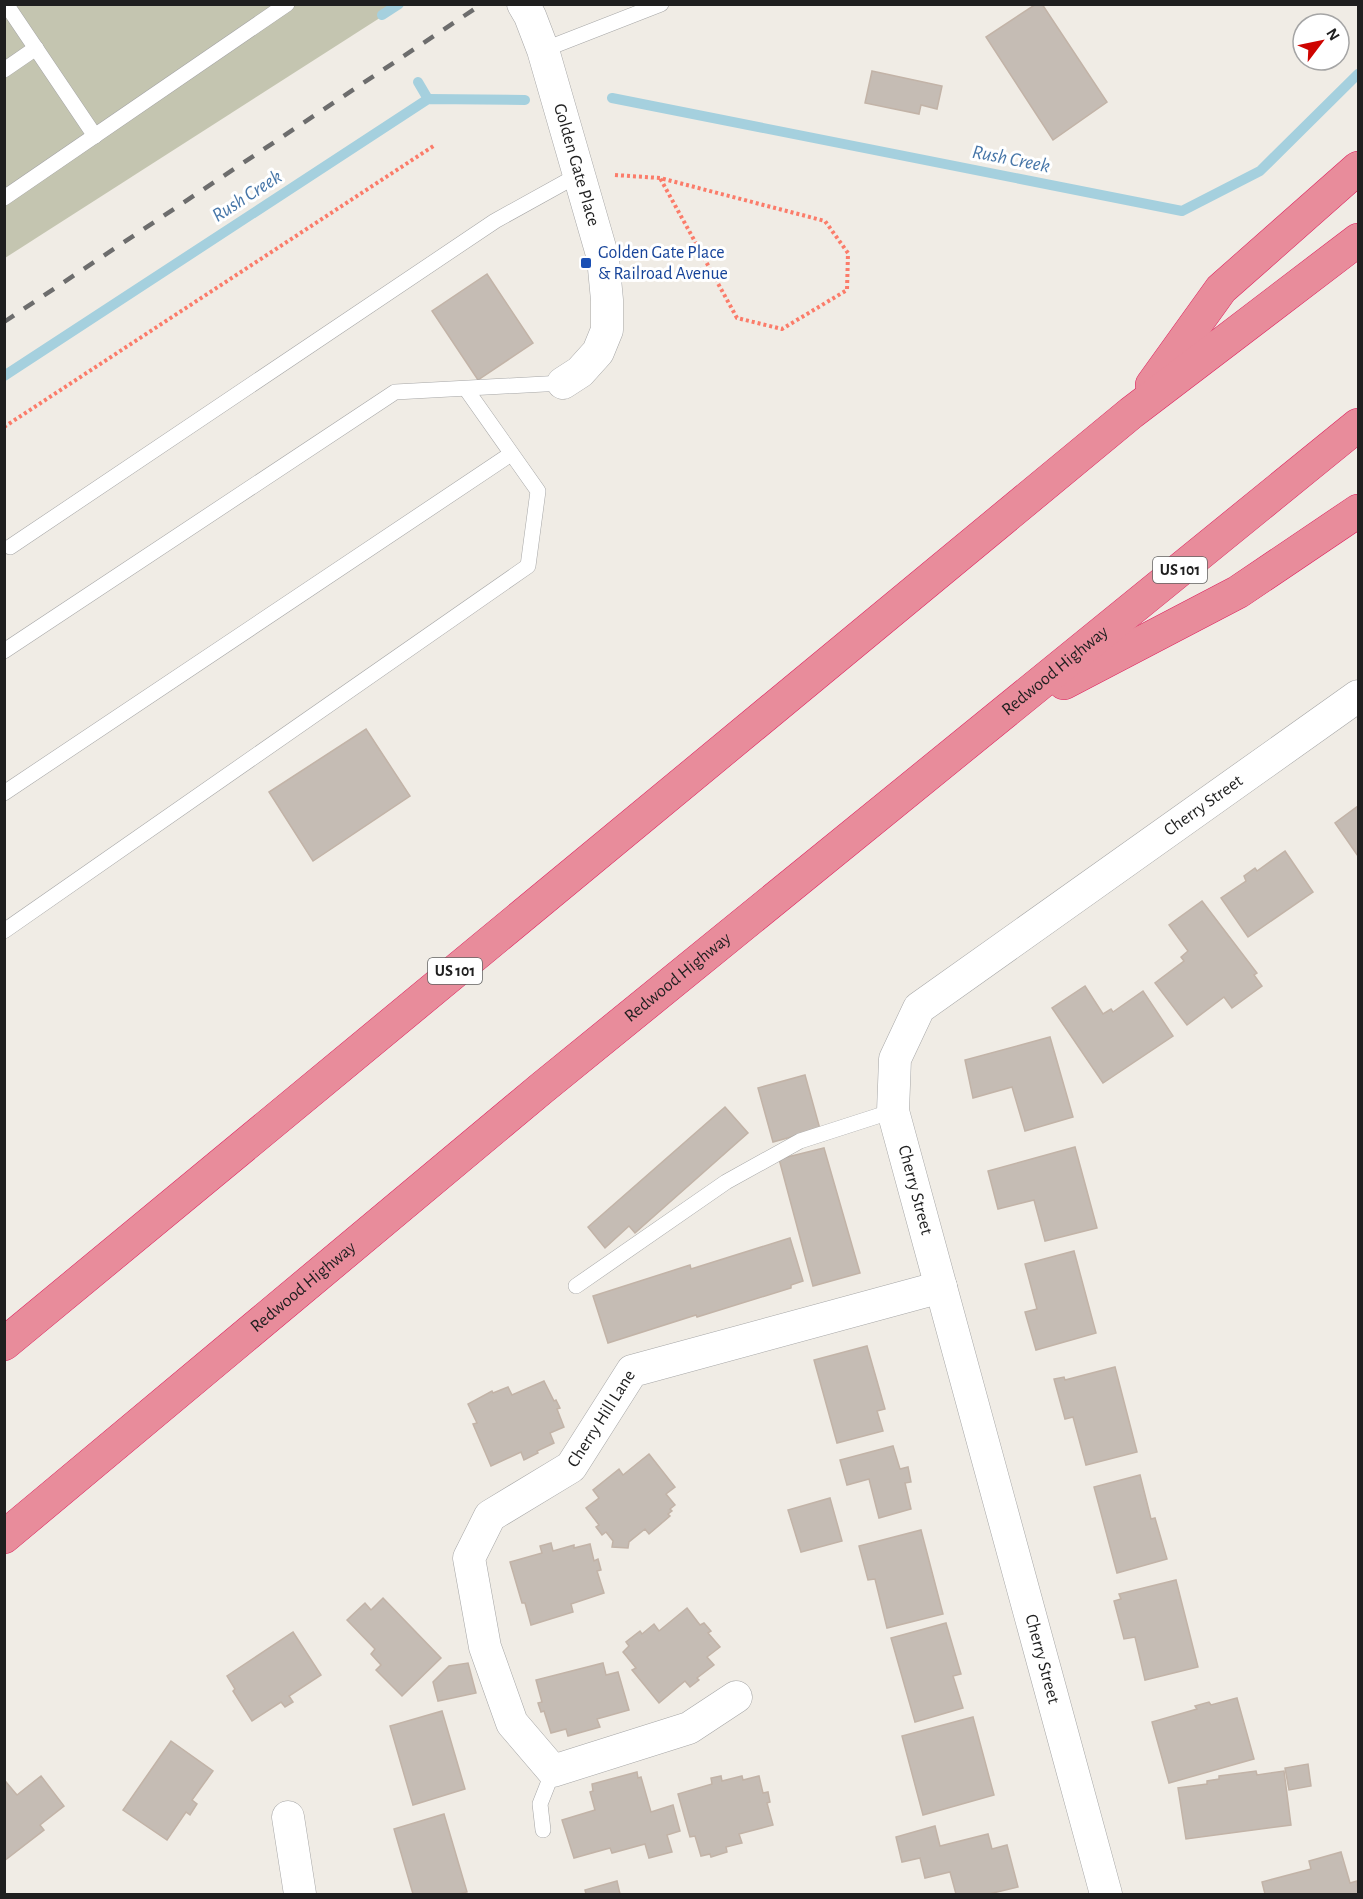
<svg xmlns="http://www.w3.org/2000/svg" width="1363" height="1899" font-family="'Alegreya Sans',sans-serif">
	<rect width="100%" height="100%" fill="#f0ece5"/>
	<polygon fill="#c4c5b0" points="5,5 400,5 5,258"/>
	<g fill="none" stroke-linecap="round" stroke-linejoin="round">
		<g stroke="#a5d0de" stroke-width="10">
			<polyline points="382,15 399,4"/>
			<polyline points="418,82 428,99"/>
			<polyline points="612,98 1182,211 1260,171 1358,74"/>
			<polyline points="4,376 428,99 525,100"/>
		</g>
	</g>
	<g fill="#c5bcb4" stroke="#c2b3a7" stroke-width="1.5">
		<polygon points="1036,4 1042,4 1107,102 1053,140 986,37"/>
		<polygon points="872,71 942,86 937,109 921,105 919,114 865,103"/>
		<polygon points="487,274 533,343 478,380 432,311"/>
		<polygon points="366,729 410,796 313,861 269,792"/>
		<polygon points="1358,806 1358,856 1335,823"/>
		<polygon points="1285,851 1313,892 1248,937 1221,898 1246,881 1244,876 1255,868 1257,871"/>
		<polygon points="1202,901 1257,973 1254,975 1262,986 1232,1008 1224,997 1187,1025 1155,983 1184,961 1181,957 1188,951 1169,925"/>
		<polygon points="1085,986 1103,1014 1111,1009 1113,1012 1143,991 1173,1036 1103,1083 1052,1008"/>
		<polygon points="1050,1037 1073,1117 1025,1131 1012,1087 973,1098 965,1060"/>
		<polygon points="805,1075 820,1129 773,1142 758,1088"/>
		<polygon points="725,1107 748,1133 635,1233 629,1226 605,1248 588,1227"/>
		<polygon points="1075,1147 1097,1228 1045,1241 1034,1200 998,1209 988,1171"/>
		<polygon points="824,1148 860,1273 813,1286 779,1159"/>
		<polygon points="790,1238 803,1281 791,1285 791,1288 697,1317 696,1315 608,1343 593,1296 690,1265 691,1269"/>
		<polygon points="1074,1251 1096,1333 1036,1350 1025,1312 1037,1309 1025,1264"/>
		<polygon points="867,1346 885,1409 877,1411 883,1431 837,1443 814,1360"/>
		<polygon points="1115,1367 1137,1452 1086,1465 1073,1417 1065,1419 1054,1379 1064,1377 1065,1380"/>
		<polygon points="544,1381 554,1401 556,1400 560,1408 557,1409 564,1427 550,1433 554,1443 537,1451 538,1453 524,1460 521,1452 491,1466 473,1424 477,1423 468,1404 492,1391 493,1393 508,1387 512,1395"/>
		<polygon points="893,1446 900,1469 908,1467 911,1482 905,1483 911,1509 879,1518 869,1479 847,1485 840,1460"/>
		<polygon points="649,1454 675,1487 666,1494 675,1505 670,1509 672,1511 668,1514 670,1516 649,1534 645,1529 629,1542 628,1548 612,1547 613,1541 606,1532 602,1535 596,1527 599,1525 586,1508 599,1498 593,1490 619,1469 623,1475"/>
		<polygon points="1140,1475 1151,1519 1155,1518 1167,1559 1117,1573 1094,1487"/>
		<polygon points="830,1498 842,1541 801,1552 788,1510"/>
		<polygon points="921,1530 943,1614 887,1628 875,1579 868,1580 859,1546"/>
		<polygon points="551,1543 553,1551 574,1545 574,1548 590,1544 594,1561 598,1559 601,1570 597,1571 604,1593 571,1604 573,1612 531,1625 525,1603 522,1603 510,1562 542,1553 540,1546"/>
		<polygon points="1176,1580 1198,1667 1145,1680 1135,1637 1124,1639 1114,1601 1121,1599 1119,1594"/>
		<polygon points="383,1598 441,1658 402,1696 376,1670 381,1665 371,1654 375,1649 347,1620 365,1603 371,1610"/>
		<polygon points="687,1608 700,1625 704,1623 711,1631 708,1633 720,1647 707,1657 714,1665 697,1678 699,1680 690,1687 685,1681 659,1703 632,1670 636,1668 623,1652 629,1646 626,1642 640,1631 642,1634 654,1624 659,1631"/>
		<polygon points="946,1623 961,1674 953,1676 963,1708 915,1722 891,1638"/>
		<polygon points="293,1632 321,1675 289,1696 293,1702 285,1707 281,1702 252,1721 233,1691 235,1689 227,1676"/>
		<polygon points="468,1663 476,1693 438,1701 433,1682 449,1666"/>
		<polygon points="603,1663 606,1675 618,1672 629,1710 597,1719 600,1727 568,1736 566,1729 551,1733 544,1711 541,1712 538,1703 542,1702 536,1680"/>
		<polygon points="1237,1698 1254,1759 1169,1783 1152,1722 1197,1709 1195,1706 1209,1702 1211,1705"/>
		<polygon points="442,1711 465,1789 413,1805 390,1726"/>
		<polygon points="973,1717 994,1795 923,1815 902,1736"/>
		<polygon points="171,1741 213,1771 192,1800 197,1804 190,1815 186,1812 167,1840 123,1810"/>
		<polygon points="1308,1764 1311,1786 1289,1790 1285,1768"/>
		<polygon points="1256,1771 1257,1775 1284,1771 1291,1825 1186,1839 1178,1788 1207,1784 1207,1781 1219,1779 1219,1776"/>
		<polygon points="637,1772 638,1778 641,1777 651,1812 673,1805 680,1831 667,1835 672,1852 649,1858 645,1844 612,1853 610,1848 574,1858 562,1820 595,1810 590,1792 593,1791 592,1784"/>
		<polygon points="41,1776 64,1806 40,1825 44,1830 4,1861 4,1783 6,1782 17,1795"/>
		<polygon points="721,1776 722,1781 742,1776 743,1780 759,1776 763,1793 768,1792 770,1802 767,1803 773,1825 739,1834 742,1843 726,1847 727,1852 711,1857 710,1854 701,1856 695,1836 690,1837 678,1794 712,1784 711,1778"/>
		<polygon points="444,1814 467,1892 458,1894 413,1894 394,1829"/>
		<polygon points="935,1826 940,1846 988,1834 992,1849 1007,1845 1018,1887 989,1894 956,1894 950,1872 925,1878 920,1858 902,1862 896,1837"/>
		<polygon points="1341,1852 1350,1883 1357,1881 1358,1894 1265,1894 1262,1882 1311,1869 1309,1861"/>
		<polygon points="617,1881 620,1894 586,1894 585,1890"/>
	</g>
	<g fill="none" stroke-linecap="round" stroke-linejoin="round">
		<g stroke="#a6a6a6" stroke-width="16">
			<g id="lane">
				<polyline points="6,4 95,136"/>
				<polyline points="543,50 661,4"/>
				<polyline points="4,70 36,48"/>
				<polyline points="4,198 287,4"/>
				<polyline points="10,547 495,221 578,175"/>
				<polyline points="4,651 395,392 563,383"/>
				<polyline points="4,793 511,454"/>
				<polyline points="4,931 528,566 538,491 466,389"/>
				<polyline points="576,1286 726,1182 800,1141 893,1111"/>
				<polyline points="543,1830 540,1804 553,1771"/>
			</g>
		</g>
		<g stroke="#a6a6a6" stroke-width="33">
			<g id="street">
				<path id="s1" d="M523,4l7,12 13,34 60,208 4,42v30l-9,22 -18,20 -17,11"/>
				<path id="s2" d="M736,1697l-47,31 -136,43 -41,-48 -27,-76 -16,-89 21,-42 81,-49 61,-96 309,-84"/>
				<polyline points="288,1817 300,1894"/>
				<path id="s3" d="M1106,1894l-213,-783 2,-52 24,-51 439,-312"/>
			</g>
		</g>
		<g stroke="#dd235f" stroke-width="34">
			<g id="highway">
				<polyline points="1152,385 1221,289 1358,168"/>
				<polyline points="1064,683 1238,592 1358,511"/>
				<polyline points="4,1344 1131,413 1358,240"/>
				<path id="s4" d="M4,1537l538,-449 816,-663"/>
			</g>
		</g>
		<g stroke="#fb7c6a" stroke-width="4" stroke-dasharray="3 3" stroke-linecap="butt">
			<polyline points="615,175 660,178 825,221 848,253 847,290 782,329 737,318 660,178"/>
			<polyline points="4,427 435,145"/>
		</g>
		<use href="#lane" stroke="#fff" stroke-width="15"/>
		<use href="#street" stroke="#fff" stroke-width="32"/>
		<use href="#highway" stroke="#e88c9b" stroke-width="33"/>
		<polyline stroke="#6d6d6d" stroke-width="4.5" stroke-dasharray="12 12" stroke-linecap="butt" points="4,322 482,4"/>
	</g>
	<rect fill="#1a4fb4" stroke="#fff" stroke-width="2" x="580" y="257" width="12" height="12" rx="3"/>
	<g text-anchor="middle" dominant-baseline="central" stroke-width="6" stroke-linejoin="round" paint-order="stroke">
		<g fill="#fff" stroke="#626262" stroke-width="1.5">
			<rect x="1153" y="557" width="54" height="26" rx="4.5"/>
			<rect x="428" y="958" width="54" height="26" rx="4.5"/>
		</g>
		<g font-size="16" font-weight="bold" fill="#1f1f1f">
			<text x="1180" y="570">US 101</text>
			<text x="455" y="971">US 101</text>
		</g>
		<g font-size="18" fill="#1f1f1f" stroke="#fff">
			<text stroke="none"><textPath href="#s1" startOffset="170">Golden Gate Place</textPath></text>
			<text stroke="none"><textPath href="#s4" startOffset="1362">Redwood Highway</textPath></text>
			<text stroke="none"><textPath href="#s3" startOffset="1269">Cherry Street</textPath></text>
			<text stroke="none"><textPath href="#s4" startOffset="876">Redwood Highway</textPath></text>
			<text transform="translate(915 1190) rotate(75)">Cherry Street</text>
			<text stroke="none"><textPath href="#s4" startOffset="390">Redwood Highway</textPath></text>
			<text stroke="none"><textPath href="#s2" startOffset="632">Cherry Hill Lane</textPath></text>
			<text transform="translate(1042 1659) rotate(75)">Cherry Street</text>
		</g>
		<g font-size="18" fill="#164399" stroke="#fff" text-anchor="start">
			<text x="598" y="253">Golden Gate Place<tspan x="598" dy="21">&amp; Railroad Avenue</tspan></text>
		</g>
		<g font-size="20" font-style="italic" fill="#4776a8" stroke="#fff">
			<text transform="translate(1011 159) rotate(11)">Rush Creek</text>
			<text transform="translate(247 196) rotate(-33)">Rush Creek</text>
		</g>
	</g>
	<rect width="1363" height="1899" fill="none" stroke="#1f1f1f" stroke-width="12"/>
	<g transform="translate(1321 42) rotate(58)"><circle r="28" fill="#ffffff" stroke="#a5a5a5" stroke-width="1.5"/>
	<path d="M0-4.5L10 22L0 15L-10 22Z" fill="#ce0400"/>
	<text y="-9" font-size="16" font-weight="bold" text-anchor="middle" fill="#1f1f1f">N</text>
	</g>
</svg>
